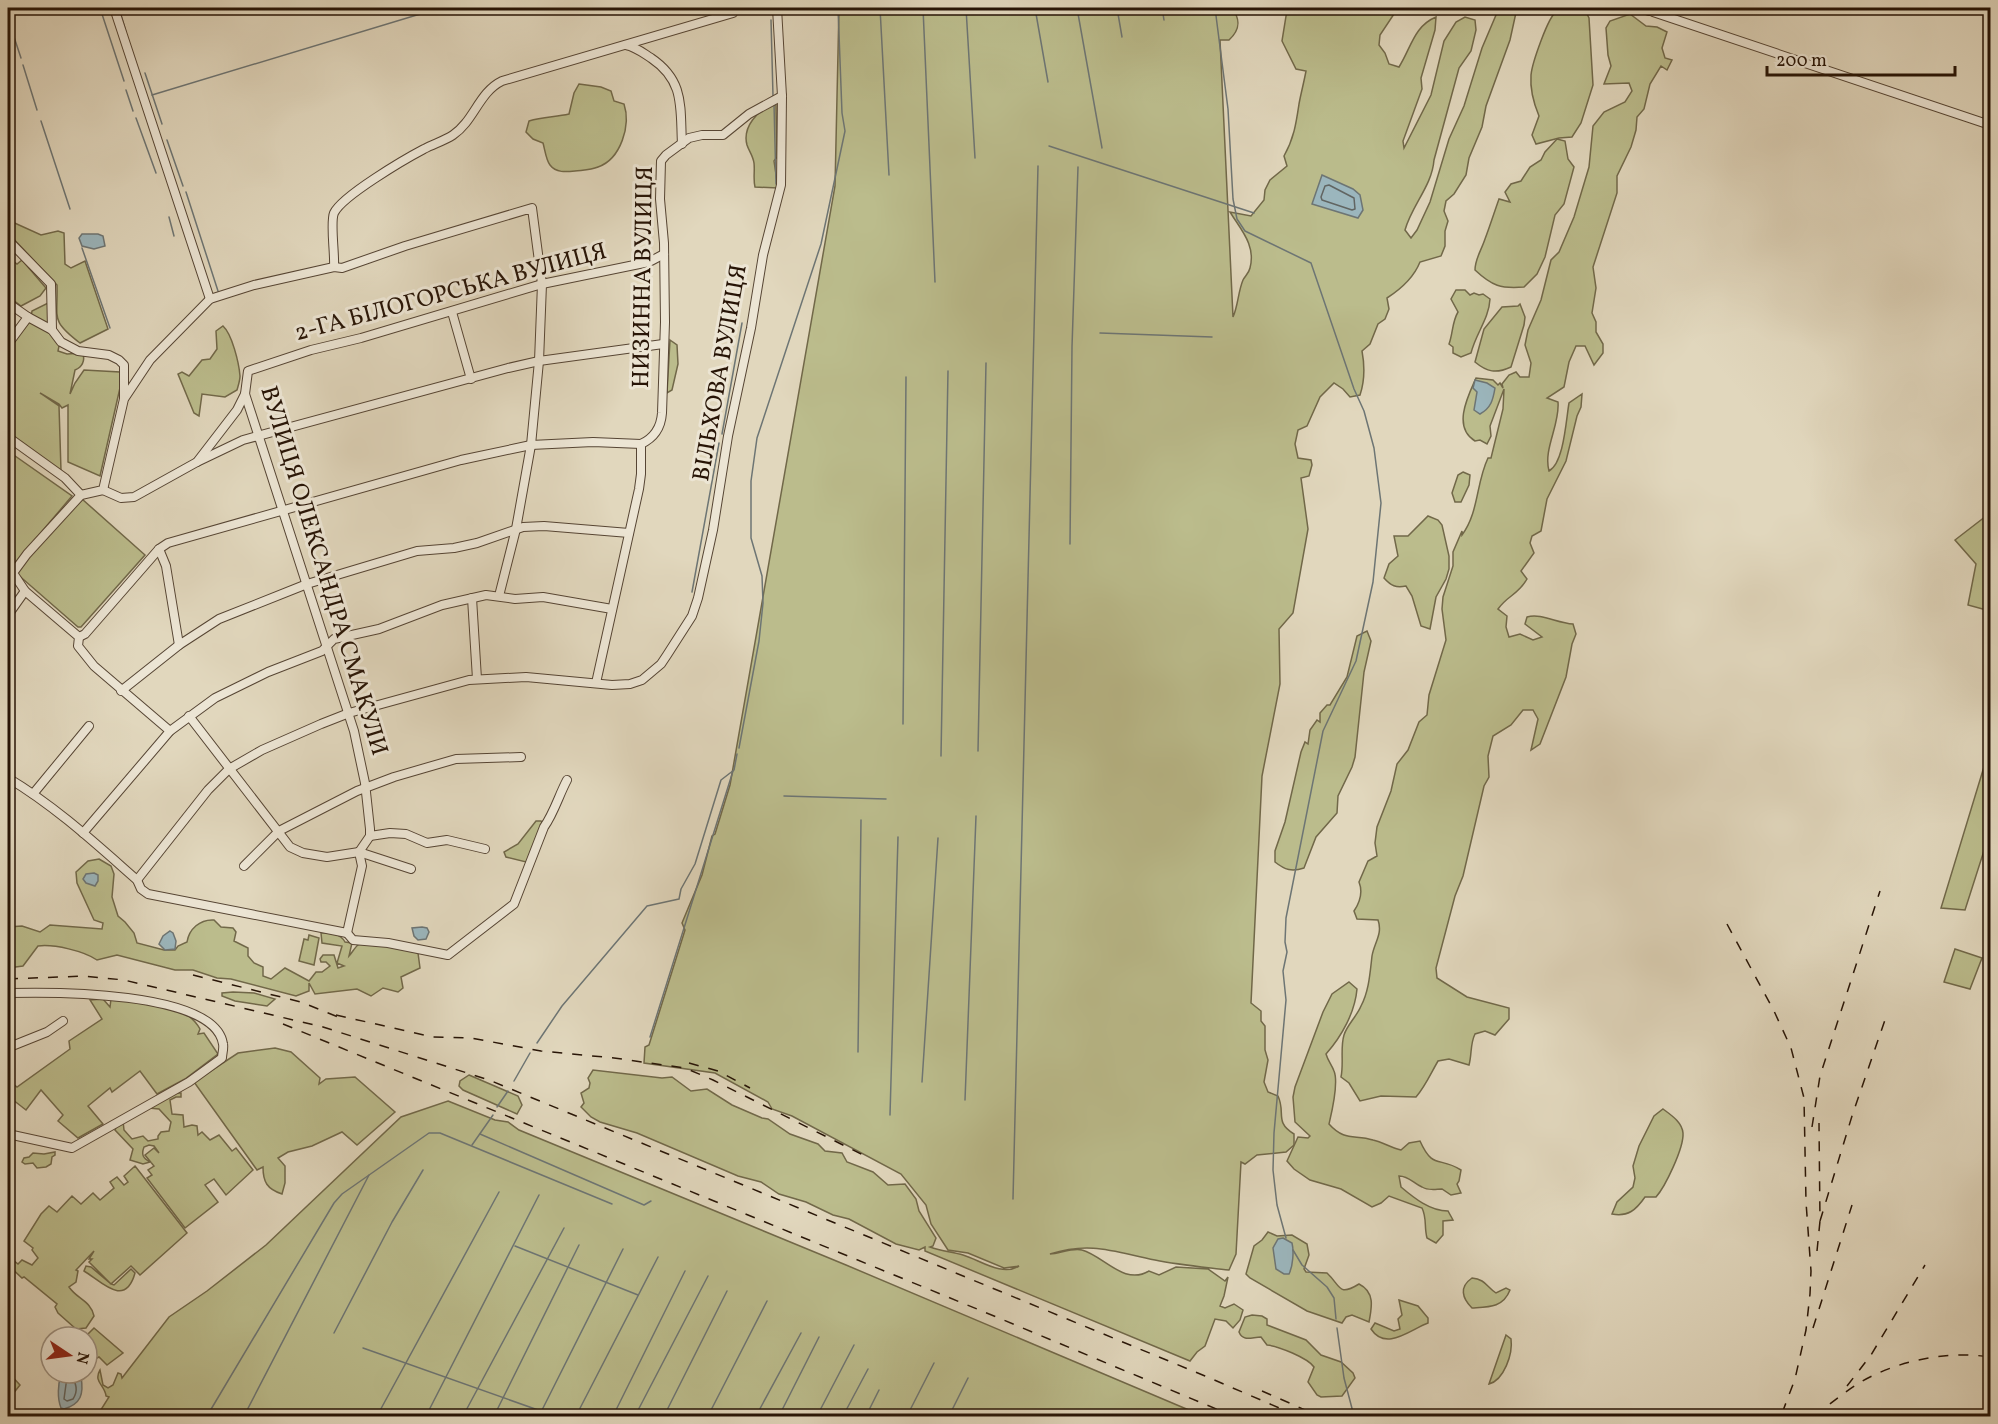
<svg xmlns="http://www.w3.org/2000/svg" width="1998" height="1424" font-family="Vollkorn,serif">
	<rect width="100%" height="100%" fill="#e1d7bd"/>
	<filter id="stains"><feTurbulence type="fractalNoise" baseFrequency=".00333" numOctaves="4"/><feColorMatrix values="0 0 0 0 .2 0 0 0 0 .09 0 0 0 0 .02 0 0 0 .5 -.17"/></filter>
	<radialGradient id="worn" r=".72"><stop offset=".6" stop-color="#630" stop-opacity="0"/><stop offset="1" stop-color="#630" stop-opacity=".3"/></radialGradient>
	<g fill="#bbbc8c" stroke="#716849" stroke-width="1.5">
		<path d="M839,8h393c9,12 8,22 -3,32h-9l13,277c5,-11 5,-25 10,-37 2,-4 6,-7 7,-12 6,-23 -9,-38 -20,-56l21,4 13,-16 1,-10 5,-10 17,-14 -3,-10c10,-18 12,-32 15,-52 2,-11 5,-22 7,-33l-10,-2 -14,-28 5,-31 -2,-2h113l-18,27 -1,10 6,8 4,11 10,3c12,-19 15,-41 37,-50l-1,13 -14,48 1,11 -19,52 1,7 27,-53 13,-54 12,-19 9,-5 10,3 1,10 -5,21 -12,17 -25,92c-2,26 -22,45 -29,70l6,8 6,-8 13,-28 19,-63 15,-33 18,-58 17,-40h18l-7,32 -24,66 -4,21 -13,31 -3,17 -12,19 -8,7 -2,10 4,10 -3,10v15l-4,10 -21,6c-6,15 -19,27 -33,36l2,11 -4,10 -7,5 -8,20 -8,7c3,16 3,29 -2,44l-10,2 -7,-8 -9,-6 -14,14 -13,29 -9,4 -3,14 3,14 13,2 1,5 -3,11 -8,2 7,51 -15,84 -14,16 1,55 -18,92 -11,227 10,8v10l4,5v24l3,10 -4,22 4,10 10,4c8,17 -4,26 16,38v11l-8,7 -29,3 -12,9 -4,-2 -5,92 -7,16c-25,-3 -50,-5 -74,-10 -40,-8 -64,-19 -105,-6 9,0 23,-7 32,-4 22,6 42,36 67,21l10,4 17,-8 32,2 17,12 3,-4 -4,19 -4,10 5,2 9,-4 9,6 -3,10 -7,8 -7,-7 -11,-2 -10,27 -8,6 -7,9 -265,-110v-4l-6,3 -23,-6 -47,-25 -16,-4 -27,-13 -27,-8 -18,-12 -23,-6 -101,-43 -37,-11 -9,-5 -10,-10 3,-4 -3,-10 8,-5 1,-5 -2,-5 5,-8 69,8 10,-1 19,14 16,-2 25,16 30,13 6,1 22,15 28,10 7,7 17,2 5,9 26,10 15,13 17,-1 11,15 3,12 17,27 -3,8 -3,1c11,4 22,5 33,8 17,5 39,22 56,11l-15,2 -36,-15 -20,-3 -17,-26 -5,-19 -25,-31 -109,-58 -20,-7 -4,-7 -53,-29 -71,-10 1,-16 4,-2 36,-115 -3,-7 20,-48 10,-39 3,-2 15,-49 105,-599z"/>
		<path d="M1570,8h14l5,10 4,67 -12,38 -9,14 -13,1 -23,6 -4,-9 7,-19c-5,-12 -9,-28 -8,-41 1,-11 17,-59 26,-64 3,-2 9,-3 13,-3z"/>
		<path d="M1630,14l16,12 11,1 10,5 -5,16 3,10 7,2 -5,10 -6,-4 -11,18 -6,25 -7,8 -1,13 -5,17 -14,29v17l-24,74 3,21 -4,25 4,9v10l7,12v9l-9,12 -9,-19h-9l-7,16 -5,25 -17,11 11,4c2,23 -15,47 -9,69 15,-8 17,-51 20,-68l13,-9 -1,13 -4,9 -11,45 -19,38 -6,32 -9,5 -2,7 4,10 -13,18 6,8c-9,16 -19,16 -29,30l9,7 -1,11 3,10 11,-3 13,6 9,-3 -17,-13 2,-7c14,-4 30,6 46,7l3,10 -4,10 -6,33 -26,67 -9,6 7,-31 -5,-9h-10l-12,15 -18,11 -5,20 1,21 -5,9 -21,90 -8,20 -19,72 1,10 30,19 42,11v11l-14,16 -10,-4 -10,3c-5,10 -3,20 -6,31l-20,-6 -11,2c-7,12 -13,26 -22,36l-35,-1 -21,5 -11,-18 -8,-6c3,-14 -1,-29 3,-42 3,-10 13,-19 17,-29 8,-15 9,-33 11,-50 2,-13 11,-22 6,-36l-21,-1 -3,-8c6,-9 9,-19 5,-29l9,-21 9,-5 -2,-13 2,-16 14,-36 6,-27 11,-14 11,-28 8,-7 2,-20 17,-55 -4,-31 1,-12 10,-31v-14l9,-21v4c17,-23 14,-52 26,-77h3l12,-49 1,-20 -14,37 1,10 -4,8 -7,-4 -5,1c-23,-14 -7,-45 1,-63l17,2 5,5 2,-2 3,5 -1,-4 7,-9 7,-3 4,5h9l2,-14 -6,-18 3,-15 13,-30 10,-40 8,-8 15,-35 15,-50 4,-41 11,-14 21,-10 7,-11 -3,-8 -25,1 7,-18 -3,-11 -2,-27 4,-7z"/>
		<path d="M579,84l22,3 10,4 3,10 10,3c7,21 -3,55 -26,63 -7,3 -15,3 -23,4 -9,1 -19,2 -25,-6 -4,-5 -5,-15 -7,-22l-10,-4 -7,-7 3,-11c14,-4 27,-4 40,-7l5,-21z"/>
		<path d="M773,104l3,1 1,52 -3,4 4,27 -23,-1c-2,-8 0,-16 -1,-24 -1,-7 -5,-12 -7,-18 -5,-18 11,-35 26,-41z"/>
		<path d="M1557,139l8,2 3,18 6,8 -10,37 -9,11 -10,42 -8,17 -13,13c-23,2 -32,-1 -49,-17 0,-11 6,-19 10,-31 5,-13 9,-26 14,-40l11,3 -5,-10 6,-8 10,-3 9,-14 11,-7 4,-8z"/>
		<path d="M8,220l33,15 17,-4 6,2 1,31 6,4 14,-7 23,68 -28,14c-30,-23 -22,-24 -23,-58l-49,-52z"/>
		<polygon points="22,260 46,288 40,296 21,306 8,296 8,266 13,261 17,264"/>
		<path d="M1456,290h9l5,5 4,-2 5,2 4,-1 7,5c-1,20 -14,34 -19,54l-10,4 -8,-4v-6l-4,-3c4,-11 3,-22 9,-32l-7,-13z"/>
		<path d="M48,303l11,43 -1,5 9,3 16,-1c2,8 -1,14 -8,17l-5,24 5,-11 9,-13 36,2 2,7 -22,97 -32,-14v-57l-6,3 -3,-4 -19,-11 19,13 2,65 -53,-39v-83l22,-28 2,-10z"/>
		<path d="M1520,304l5,13 -1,8 -13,42c-15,7 -24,5 -36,-5l9,-33 18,-22 16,-1z"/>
		<path d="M223,326c9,8 16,37 17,50 0,5 -2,10 -3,14l-12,7 -23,-3 -3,22 -5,-3 -16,-39 4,-2 7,4 13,-16 8,-1 7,-10 -1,-18z"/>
		<polygon points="670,340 677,345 678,364 672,390 667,393"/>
		<polygon points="8,451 72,496 10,569 9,579 8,579"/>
		<polygon points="1463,472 1470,475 1469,485 1461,502 1455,502 1452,493 1458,475"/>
		<polygon points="82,499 145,555 81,627 78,627 16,573 30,554"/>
		<polygon points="1990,513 1990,611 1968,605 1976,564 1955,540"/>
		<path d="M1428,516l10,4 4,5 7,31v13l-3,10 -10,18 -6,32 -9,-3 -9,-30 -6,-10c-10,2 -15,0 -22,-8l5,-14 9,-8 -4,-20h14z"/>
		<path d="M1367,631l4,10 -7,31 -9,85 -3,10 -14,29 -1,17 -21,24 -12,31c-12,4 -19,2 -29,-6v-11l10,-29 16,-70 4,-10 3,2 2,-14 7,-10 3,2v-9l7,-8h3l17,-28 10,-41z"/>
		<polygon points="1990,747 1990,832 1965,910 1941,908"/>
		<polygon points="536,821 541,821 545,825 526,862 506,857 504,852 518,844"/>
		<path d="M99,859l12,7 3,8 -2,23 6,19 7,6 9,11 3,10 27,7h11l3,-4 9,-4c2,-13 13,-23 27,-22l7,7 12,1 3,4 -2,9 14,7v8l6,7 9,4v9l8,3 14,-11 24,13 7,-9h6l8,-6 -4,-4h-5l-1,-3 3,-4h11l4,13 6,-2 -7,-3 5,-17 -20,-3 -1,-10c8,-1 20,1 24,9l7,1 -3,13c3,-3 6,-9 9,-11 9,-7 49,5 60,8l2,15 -19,9 2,11 -5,4 -15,-4 -12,8 -14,-7 -42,5 -6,-11v8l-13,5 -65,-17 -14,-1 -24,-8h-18l-58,-15 -20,5c-13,-9 -43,-16 -59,-14l-15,20 -15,2v-41l14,-1 18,6 10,-7 52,4 1,-6 -9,-3 -17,-37 -1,-11 12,-11z"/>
		<polygon points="309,935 319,938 314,965 299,961 304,939 308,940"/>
		<polygon points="1955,949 1982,958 1970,989 1944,982"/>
		<path d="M1349,982l8,7c-2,23 -15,47 -31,65 2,7 6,11 8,17 5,12 -2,40 -5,53 16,18 26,10 44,16 10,2 18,8 28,10l8,-7 11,-2c13,29 19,15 41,29l-2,11 -2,3 4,9 -10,2 -9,-6c-6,0 -14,2 -20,-2 -9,-4 -13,-11 -23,-11l2,11c13,11 29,24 47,24l5,9 -10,1v14l-7,8 -9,-5c-3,-11 0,-20 -5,-30l-33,-12 -8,7 -9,4 -31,-18 -31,-9 -16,-11 -7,-8 11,-24 10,1 2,-2 -15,-14 -2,-25 2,-10 28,-75 9,-18z"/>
		<polygon points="233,992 254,993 275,999 267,1006 235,1001 222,996 222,993"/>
		<path d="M103,999l7,8 1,-8c29,4 73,1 89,30l-2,5 6,-1 14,21 -33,25 -28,15 -17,-23 -28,21 -2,-4 -22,18 15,18 -25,14 -20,-17 5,-6 -22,-25 -15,20 -18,-14v-16l9,7 53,-38 -1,-8 33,-22 -12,-19z"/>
		<path d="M275,1048l16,4 29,26 -1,6 7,-5 29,-2 40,35 -38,33 -15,-13 -30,14 -24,6 -10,6 7,8v17l-3,11c-15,-5 -19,-12 -19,-27l-6,3 -63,-88 44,-29z"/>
		<polygon points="469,1075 518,1096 522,1105 517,1114 463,1090 459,1086 460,1081"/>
		<path d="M170,1093h11v4h-5l-6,3 2,14 11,1 1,12 8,-2 5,1 1,9 4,-3 8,8 9,-5 13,16 4,-3 17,22 -27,25 -12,-16 -9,6 13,17 -33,26 -38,-50 5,-3 -4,-5 6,-4 -9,-11 9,-7 5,5 -5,-7 -5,-1 -5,2c-3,8 -1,11 6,15l-7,2 -13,-4 3,-11 -18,-19 2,-5 6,-4 1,9 8,9 11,-3 5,5 10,-2v-3l3,-4 8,-1 2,-9 -12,-13 -11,-1z"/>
		<path d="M448,1101l47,19 13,2 11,8 327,135 357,151h-1106l12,-19 -3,-1c-1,-11 -13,-14 -6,-26l3,15 5,3 5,-3 5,-12 3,1 1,4 47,-61 38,-26 59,-46 135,-128z"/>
		<path d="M1663,1109c8,6 19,13 20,24 1,15 -18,54 -27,64h-11c-9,13 -17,20 -33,17l5,-12 16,-15 2,-9 -2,-12 6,-20 15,-30z"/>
		<polygon points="55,1152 55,1155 52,1157 51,1164 46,1167 37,1168 33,1163 25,1164 22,1162 24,1158 29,1157 33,1153 44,1154"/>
		<path d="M135,1166l52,67 -47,42 -9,-9 -20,18 3,1 17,-16 4,4c-10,36 -34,8 -51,-2l2,-5 5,1 20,17 -22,-22 3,-3h-3l5,-8 -18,19 2,1 -2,11 -7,5c8,12 22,14 25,29l-8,12 -10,1 -18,-16 -3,-6 2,-3 -33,-27 -2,1 -14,-13 5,-5 5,4 4,-4 10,5 6,-7 -6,-8 1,-2 -9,-7 17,-27 8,-8 8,6 15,-16 9,8 12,-11 7,7 14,-12 -4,-6 7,-5 7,8 4,-3 -4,-6z"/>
		<path d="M1268,1232l9,4 15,-1 15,9 2,11 -5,14 2,3 21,1c14,13 11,24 32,11 16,8 13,23 10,38l-17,-7 -6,2 -4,6 -35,-12 -57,-33 -4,-4 8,-28 8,-6z"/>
		<path d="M1472,1278c13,1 15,9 24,15l10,-5 4,2c-7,18 -22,17 -38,18 -10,-10 -13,-21 0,-30z"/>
		<path d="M1399,1300l19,6 10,12v5c-17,6 -42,29 -57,6l4,-6 19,8 6,-2 -2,-10 4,-4z"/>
		<path d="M1252,1315l10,1 5,3v6l39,15 15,15 20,7 12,11 2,5 -13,18 -21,1 -4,-2 -9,-13 6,-15c-6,-9 -36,-21 -47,-22l-6,-8c-9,0 -18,5 -22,-5l6,-15z"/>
		<path d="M94,1328l29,25 -16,12 -8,-8 -4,2c-7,-6 -8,-13 -8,-22h-2z"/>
		<path d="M1506,1335l5,4c2,15 -7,41 -22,45z"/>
		<polygon points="8,1372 20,1385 12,1395 8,1390"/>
	</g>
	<g fill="#9bb6bd" stroke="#6d7574" stroke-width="1.5">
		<polygon points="1322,175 1353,189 1360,195 1363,210 1358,218 1312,204"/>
		<polygon points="82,234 98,234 103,236 105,246 94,249 82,246 79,238"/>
		<path d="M1475,380l12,3 8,5c-2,12 -4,20 -15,26l-6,-4 3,-18 -4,-4z"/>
		<polygon points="94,873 98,875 98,881 95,886 86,883 83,879 86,874"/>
		<polygon points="422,927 427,928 429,932 426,939 418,940 414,936 412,928"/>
		<polygon points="170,931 173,933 176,941 175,949 165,950 159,944 163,936"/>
		<path d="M1283,1238l9,5c2,8 1,23 -3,31h-5l-8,-5 -3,-21 5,-9z"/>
		<path d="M65,1373h7l9,4c3,17 0,27 -17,32l-3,-1c-4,-10 -3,-24 0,-33z"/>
	</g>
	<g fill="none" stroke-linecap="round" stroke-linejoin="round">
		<g stroke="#616562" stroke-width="1.5">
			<polygon points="1329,185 1354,198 1355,209 1352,210 1322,200 1321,197 1325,186"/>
			<path d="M70,1375c6,7 9,15 3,24l-6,2 -3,-2 3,-22z"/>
		</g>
		<g stroke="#6d7574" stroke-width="1.5">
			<polyline points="100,8 124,81"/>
			<polyline points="119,8 126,32"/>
			<polyline points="880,8 889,175"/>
			<polyline points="923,8 935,282"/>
			<polyline points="966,8 975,158"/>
			<polyline points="1035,8 1048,82"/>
			<polyline points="1077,8 1102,148"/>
			<polyline points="1117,8 1122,37"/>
			<polyline points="1162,8 1164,20"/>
			<polyline points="1215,8 1228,109 1233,199 1237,219 1245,231 1311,263 1354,389 1364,411 1374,448 1381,503 1373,582 1356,661 1323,731 1286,918 1285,942 1287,952 1283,971 1286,1000 1274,1133 1273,1170 1277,1205 1286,1238"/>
			<polyline points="8,19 21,58"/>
			<polyline points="771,20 773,96"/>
			<polyline points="23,65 37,110"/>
			<polyline points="145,73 162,124"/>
			<polyline points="126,90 133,111"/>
			<polyline points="152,95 440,8"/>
			<polyline points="774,104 776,184"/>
			<polyline points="136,118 156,173"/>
			<polyline points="41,121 70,209"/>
			<polyline points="167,140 183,186"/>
			<polyline points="1049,146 1254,213"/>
			<polyline points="186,192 218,291"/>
			<polyline points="169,217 174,236"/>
			<polyline points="82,248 110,328"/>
			<polyline points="1100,333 1212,337"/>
			<polyline points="722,434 742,323"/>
			<polyline points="1070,544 1072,347 1078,167"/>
			<polyline points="692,592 719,443"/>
			<polyline points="903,724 906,377"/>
			<polyline points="739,748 759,641 763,603 762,576 751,538 751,481 757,438 821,244 845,131 842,113 838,8"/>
			<polyline points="978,751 986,363"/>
			<polyline points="941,756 948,371"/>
			<polyline points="784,796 886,799"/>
			<polyline points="650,1037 733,771"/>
			<polyline points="537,1043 562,1006 647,906 679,899 681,889 695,864 721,780 734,770 737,754"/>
			<polyline points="858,1052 861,820"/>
			<polyline points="514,1081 530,1053"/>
			<polyline points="922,1082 938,838"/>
			<polyline points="965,1100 976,816"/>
			<polyline points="497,1107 508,1091"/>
			<polyline points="890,1115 898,837"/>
			<polyline points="480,1134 644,1205 651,1201"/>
			<polyline points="472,1145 493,1115"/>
			<polyline points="1013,1199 1038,166"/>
			<polyline points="515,1246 638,1295"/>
			<polyline points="1293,1250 1302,1265 1327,1287 1334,1298 1336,1319"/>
			<polyline points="1337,1328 1344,1378 1354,1416"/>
			<polyline points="334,1333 392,1222 423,1170"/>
			<polyline points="363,1348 555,1416"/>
			<polyline points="207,1416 334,1203 342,1194 429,1133 440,1133 612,1204"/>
			<polyline points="244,1416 369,1175"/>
			<polyline points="377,1416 499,1192"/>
			<polyline points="426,1416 539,1195"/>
			<polyline points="463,1416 564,1228"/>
			<polyline points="494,1416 579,1245"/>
			<polyline points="539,1416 623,1249"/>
			<polyline points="576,1416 658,1257"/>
			<polyline points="613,1416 685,1271"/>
			<polyline points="635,1416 708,1276"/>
			<polyline points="664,1416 727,1291"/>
			<polyline points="708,1416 767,1301"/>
			<polyline points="756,1416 801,1333"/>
			<polyline points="779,1416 819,1337"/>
			<polyline points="817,1416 854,1345"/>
			<polyline points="843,1416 868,1369"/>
			<polyline points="866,1416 879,1390"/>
			<polyline points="907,1416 934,1363"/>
			<polyline points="949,1416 968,1378"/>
		</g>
		<g stroke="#564534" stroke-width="10">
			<g id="minor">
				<polyline points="114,8 210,299"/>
				<polyline points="1640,8 1649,11"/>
				<polyline points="1653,12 1990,125"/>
				<path d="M626,45c10,2 17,8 25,13 34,23 29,49 31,86"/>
				<polyline points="8,240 51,284 52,330"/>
				<path d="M334,267c1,-13 -4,-45 0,-54 8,-17 71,-54 90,-64 9,-5 20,-8 29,-14 21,-14 26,-43 49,-54l231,-68"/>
				<polyline points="8,303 28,317 52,330 61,342 78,351 109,355 119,360 124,365 124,398"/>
				<polyline points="452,312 471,379"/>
				<polyline points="8,344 28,317"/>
				<polyline points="8,437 65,478 81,495"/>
				<polyline points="197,462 243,440 508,368 539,361 663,344"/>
				<polyline points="103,490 121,498 134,497 197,462 237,410 245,394"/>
				<polyline points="159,549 166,566 179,645"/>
				<polyline points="472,598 477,679"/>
				<polyline points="8,615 25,591"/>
				<path d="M79,637l6,-3 74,-85 9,-6 293,-83 70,-15 62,-3 48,2c13,-6 20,-17 21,-31l3,-91 -1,-79 -4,-44 1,-38 5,-6 23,-17 13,-3h21l26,-21 33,-18"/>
				<polyline points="596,683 639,489 641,474 641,444"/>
				<polyline points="121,691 179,645 219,619 307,584 417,551 454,548 477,543 523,527 544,526 629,533"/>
				<polyline points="189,716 290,847 303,853 327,857 359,852 411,869"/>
				<polyline points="170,731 94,666 78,646 79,637 25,591 13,573 27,554 81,495 103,490 124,399 150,360 210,299 254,285 334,267 342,268 405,246 532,208 542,284 539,361 531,445 516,529 499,596"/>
				<path d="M8,778c47,28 88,66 129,102l4,9 7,5 199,39 15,-67 -3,-14"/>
				<polyline points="33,794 89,726"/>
				<polyline points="83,833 170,731 215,698 268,672 322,651 334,639 379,629 442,605 486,595 515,599 543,597 612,609"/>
				<polyline points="370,836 390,833 406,834 427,843 447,840 485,849"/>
				<polyline points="359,852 370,836 370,829 365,783 354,731 245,394 248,371 311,350 361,338 542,284 649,262 664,254"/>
				<polyline points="244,866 279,831 357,791 394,777 456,759 521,757"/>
				<polyline points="137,880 208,790 229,769 262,750 321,724 349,713 469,680 526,677 612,685 630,684 642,680 661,664 667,655 692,616 698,598 713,530 728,436 751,328 763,255 781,185 782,96 777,8"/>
				<path d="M347,933l6,7 35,3 60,12 66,-51 30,-77c10,-14 15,-32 23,-47"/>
				<path d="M8,993c40,-1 207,-3 215,51 1,4 -1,10 -1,14l-33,24 -117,66 -64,-14"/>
				<polyline points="8,1051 12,1046 47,1032 63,1021"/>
			</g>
		</g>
		<use href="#minor" stroke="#ece5d4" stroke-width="8"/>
		<g stroke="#271406" stroke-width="1.5" stroke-dasharray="10 10" stroke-linecap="butt">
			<polyline points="1727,924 1774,1011 1791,1048 1804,1098 1806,1202 1811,1271 1810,1294 1806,1330 1795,1379 1781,1416"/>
			<polyline points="193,975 301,1002 343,1019"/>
			<polyline points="8,979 84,976 124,980 323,1027 489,1080 1205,1376 1298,1416"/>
			<polyline points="336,1015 433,1037 471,1038 541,1051 614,1058 685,1068 713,1080 865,1156"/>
			<polyline points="283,1024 994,1316 1233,1416"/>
			<polyline points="689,1063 718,1071 750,1088"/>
			<polyline points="1812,1127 1820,1076 1880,891"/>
			<polyline points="1820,1221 1852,1116 1887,1014"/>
			<polyline points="1817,1251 1820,1221 1819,1123"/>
			<polyline points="1813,1328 1852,1205"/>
			<polyline points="1847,1386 1871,1355 1925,1265"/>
			<polyline points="1262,1391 1319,1416"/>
			<path d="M1814,1416c18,-13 37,-30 58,-40 35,-17 79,-25 118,-19"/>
		</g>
	</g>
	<g text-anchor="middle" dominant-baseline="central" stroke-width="6" stroke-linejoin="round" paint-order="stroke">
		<g font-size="24" fill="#271406" stroke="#ece5d4">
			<text transform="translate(644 277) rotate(-89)">НИЗИННА ВУЛИЦЯ</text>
			<text transform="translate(451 293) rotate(-15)">2-ГА БІЛОГОРСЬКА ВУЛИЦЯ</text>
			<text transform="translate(721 373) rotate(-80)">ВІЛЬХОВА ВУЛИЦЯ</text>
			<text transform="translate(323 571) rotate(73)">ВУЛИЦЯ ОЛЕКСАНДРА СМАКУЛИ</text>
		</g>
	</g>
	<rect width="1998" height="1424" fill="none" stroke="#e1d7bd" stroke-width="30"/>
	<rect x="9" y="9" width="1980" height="1406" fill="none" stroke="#271406" stroke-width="3"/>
	<rect x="15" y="15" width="1968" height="1394" fill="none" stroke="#271406" stroke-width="1.5"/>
	<g transform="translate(69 1355) rotate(103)"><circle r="28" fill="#ece5d4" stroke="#9d9182" stroke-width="1.5"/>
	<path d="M0-4.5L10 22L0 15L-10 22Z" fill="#8f2418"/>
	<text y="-9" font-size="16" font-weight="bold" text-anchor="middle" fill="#271406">N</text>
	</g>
	<path d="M1767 66v9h188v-9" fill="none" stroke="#271406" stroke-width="3"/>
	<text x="1776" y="66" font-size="18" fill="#271406" stroke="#ece5d4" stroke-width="4.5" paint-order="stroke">200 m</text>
	<rect width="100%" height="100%" filter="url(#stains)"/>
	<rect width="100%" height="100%" fill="url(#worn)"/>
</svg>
